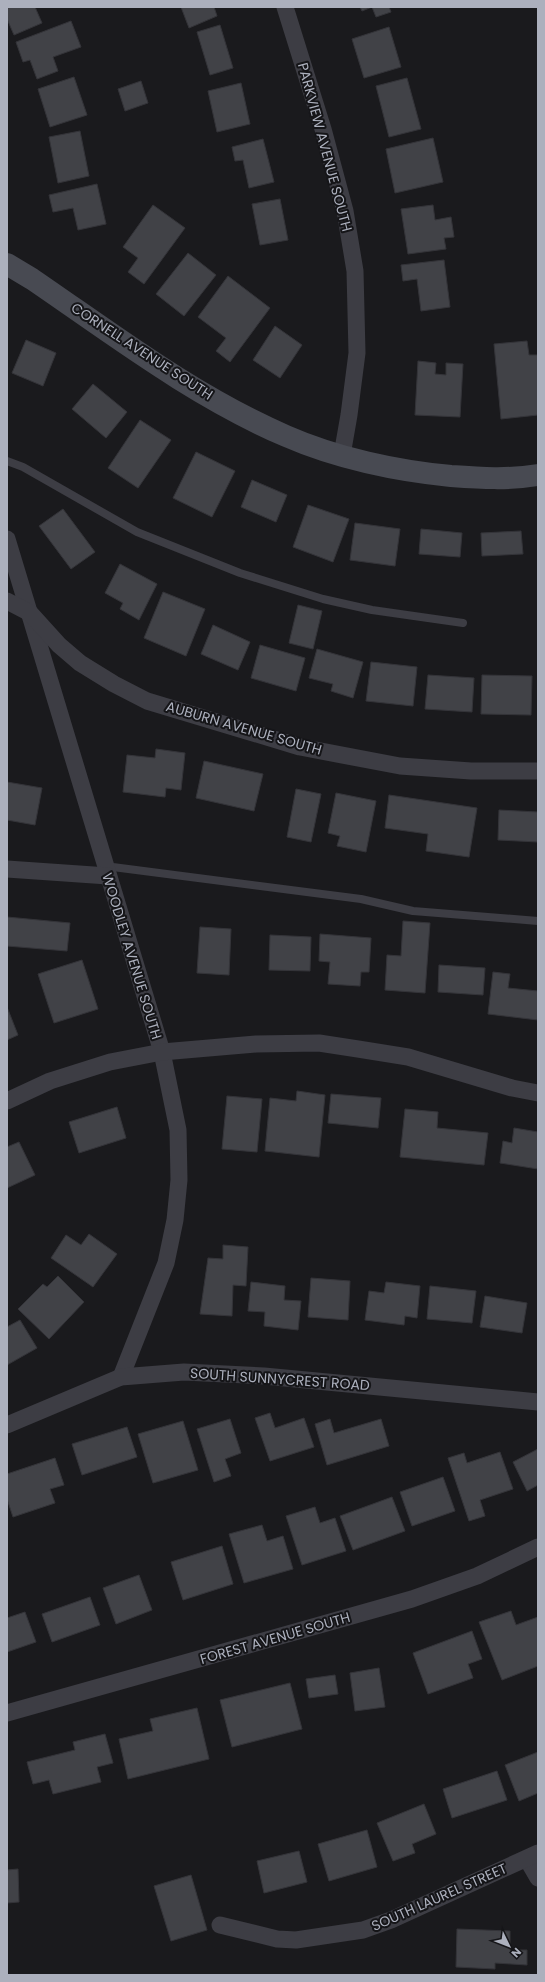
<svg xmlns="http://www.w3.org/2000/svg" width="545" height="1982" font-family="Poppins,sans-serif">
	<rect width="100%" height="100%" fill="#1a1a1d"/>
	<g fill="#414247" stroke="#343439">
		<polygon points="7,7 35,7 42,23 14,35 7,19"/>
		<polygon points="181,7 214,7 217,16 189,28"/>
		<polygon points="360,7 389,7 391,12 376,17 372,7 362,11"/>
		<polygon points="71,21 81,47 53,57 58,71 37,79 30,60 23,62 16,42"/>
		<polygon points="220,25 233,68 210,75 197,32"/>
		<polygon points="389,27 401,67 364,78 352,39"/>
		<polygon points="74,77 87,115 50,127 38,89"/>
		<polygon points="407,78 421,129 389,137 376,86"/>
		<polygon points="141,81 148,103 125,111 118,89"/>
		<polygon points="241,83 250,124 217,132 208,91"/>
		<polygon points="80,131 89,176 58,183 49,137"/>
		<polygon points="433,138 443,182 395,193 386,149"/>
		<polygon points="263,139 274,182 249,188 243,160 235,161 232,147"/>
		<polygon points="97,184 106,224 78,230 73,208 53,212 49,195"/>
		<polygon points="280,199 288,240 260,245 252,204"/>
		<polygon points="153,205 185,228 144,284 128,272 138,258 123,247"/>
		<polygon points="433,205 435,220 451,217 454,237 444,238 446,249 408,254 401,209"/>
		<polygon points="188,253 216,275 184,316 156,294"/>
		<polygon points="444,260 450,307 421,311 417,279 403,281 401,265"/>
		<polygon points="228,276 270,308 230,362 216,351 226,338 198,317"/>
		<polygon points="275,326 302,345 280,378 253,360"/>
		<polygon points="26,340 56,353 43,386 12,373"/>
		<polygon points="527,341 529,355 538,355 538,415 501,419 494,344"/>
		<polygon points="418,361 436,363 435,374 446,375 446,363 463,364 460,417 415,415"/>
		<polygon points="93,384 127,412 106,438 72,409"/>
		<polygon points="140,420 171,440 138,488 108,468"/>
		<polygon points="196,452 235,471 212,517 173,498"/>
		<polygon points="252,480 287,495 276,522 241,507"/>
		<polygon points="308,505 349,519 333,562 293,547"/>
		<polygon points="63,509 95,552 71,569 39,526"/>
		<polygon points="355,523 400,529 395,566 350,560"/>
		<polygon points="421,529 462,533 460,557 419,554"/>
		<polygon points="521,531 523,554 482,556 481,533"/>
		<polygon points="120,564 157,584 139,620 120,609 123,603 105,593"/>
		<polygon points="163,592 205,609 186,656 144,638"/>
		<polygon points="298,605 322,611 313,649 289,643"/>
		<polygon points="213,625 250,642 238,670 201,654"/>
		<polygon points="260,645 305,658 296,691 251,678"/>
		<polygon points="317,649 363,662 353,698 331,691 333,684 309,678"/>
		<polygon points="371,662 417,667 413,706 366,701"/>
		<polygon points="428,675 474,678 472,712 425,709"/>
		<polygon points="482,675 532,676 531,715 481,714"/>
		<polygon points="156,749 185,753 181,790 166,788 165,797 123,792 127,755 155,758"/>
		<polygon points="204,761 263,774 254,811 196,798"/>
		<polygon points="7,782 42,788 35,825 7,820"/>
		<polygon points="296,789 321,794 311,842 287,837"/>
		<polygon points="336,793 376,801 366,852 337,846 340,836 328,833"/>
		<polygon points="389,795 477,808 469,857 426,851 428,834 385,828"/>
		<polygon points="499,810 538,812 538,842 498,840"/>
		<polygon points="7,917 70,923 67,951 7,946"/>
		<polygon points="403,921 430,923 425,993 385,990 387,955 401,956"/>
		<polygon points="200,927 231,929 229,975 197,973"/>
		<polygon points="320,934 371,938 369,972 361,972 360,986 328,984 330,962 319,961"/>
		<polygon points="270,935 311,937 310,971 269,970"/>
		<polygon points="82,960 98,1009 54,1023 38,974"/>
		<polygon points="439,965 485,968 483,995 438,992"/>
		<polygon points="493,972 510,974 508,988 538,991 538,1020 488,1014"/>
		<polygon points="7,1007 18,1035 7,1040"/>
		<polygon points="297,1091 325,1095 319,1157 265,1151 270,1098 296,1101"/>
		<polygon points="331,1094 381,1098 378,1128 328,1123"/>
		<polygon points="227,1096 262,1099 257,1152 222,1149"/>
		<polygon points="117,1107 126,1138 79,1153 69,1122"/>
		<polygon points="405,1109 438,1112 437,1128 488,1133 484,1165 400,1157"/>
		<polygon points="514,1128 538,1132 538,1169 500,1163 503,1141 512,1143"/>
		<polygon points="19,1142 35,1175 7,1188 7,1147"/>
		<polygon points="89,1234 117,1254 93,1287 51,1258 66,1235 81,1245"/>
		<polygon points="223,1245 248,1247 246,1286 233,1285 232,1316 200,1314 208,1258 223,1259"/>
		<polygon points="58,1276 84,1302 49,1339 18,1309 43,1284 47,1287"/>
		<polygon points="311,1278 350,1281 348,1320 308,1317"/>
		<polygon points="251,1282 285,1286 284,1300 301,1301 298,1330 264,1326 265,1312 248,1311"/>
		<polygon points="386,1282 420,1286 417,1318 405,1316 404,1325 365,1320 369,1291 384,1293"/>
		<polygon points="430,1286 476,1291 472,1323 427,1319"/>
		<polygon points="485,1296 527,1303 522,1333 480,1327"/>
		<polygon points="20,1320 37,1348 7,1365 7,1327"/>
		<polygon points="270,1413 275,1428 304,1418 314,1447 270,1461 255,1418"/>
		<polygon points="230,1419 241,1453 225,1459 231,1476 214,1482 197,1429"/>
		<polygon points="330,1419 334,1433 381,1419 389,1446 327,1465 315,1424"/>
		<polygon points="183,1421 198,1470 153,1483 138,1434"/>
		<polygon points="127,1427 137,1457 82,1475 72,1444"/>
		<polygon points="538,1449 538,1485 527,1491 513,1462"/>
		<polygon points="500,1452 513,1489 480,1500 485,1516 469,1521 448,1458 464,1453 467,1463"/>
		<polygon points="55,1458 64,1485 50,1489 55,1503 13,1517 7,1499 7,1474"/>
		<polygon points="443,1477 455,1511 412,1526 400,1492"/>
		<polygon points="392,1497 405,1531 353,1550 340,1516"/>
		<polygon points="315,1507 320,1523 335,1518 346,1551 302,1565 286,1516"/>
		<polygon points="262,1525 267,1541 283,1536 293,1569 244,1583 229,1534"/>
		<polygon points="222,1546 233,1584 183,1600 171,1562"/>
		<polygon points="139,1575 152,1610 116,1624 103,1588"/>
		<polygon points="90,1597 100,1625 52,1642 42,1614"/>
		<polygon points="511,1611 516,1625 538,1617 538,1666 502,1680 479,1622"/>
		<polygon points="25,1612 36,1642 7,1652 7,1618"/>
		<polygon points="472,1631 482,1659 468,1664 473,1678 428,1694 413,1653"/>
		<polygon points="379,1668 385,1707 355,1711 350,1673"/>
		<polygon points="335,1675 338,1694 309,1698 306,1679"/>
		<polygon points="290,1683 302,1729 232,1747 220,1700"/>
		<polygon points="197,1708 209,1759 128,1779 119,1739 153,1731 150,1719"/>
		<polygon points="105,1734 113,1763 97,1767 101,1782 53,1794 49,1780 33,1784 27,1762 75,1750 73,1742"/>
		<polygon points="538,1752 538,1793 519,1801 505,1765"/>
		<polygon points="497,1771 507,1800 452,1818 443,1789"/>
		<polygon points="424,1804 436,1834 412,1844 415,1853 393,1861 377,1823"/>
		<polygon points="367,1830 377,1867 329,1881 318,1844"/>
		<polygon points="299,1851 307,1882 264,1893 257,1861"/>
		<polygon points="18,1869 19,1902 7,1903 7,1870"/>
		<polygon points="191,1875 207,1930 171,1941 154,1886"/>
		<polygon points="457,1929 510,1931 510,1950 527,1950 527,1965 495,1963 495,1969 456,1967"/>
	</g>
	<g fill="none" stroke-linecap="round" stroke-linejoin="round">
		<g stroke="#3d3d44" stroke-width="8">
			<polyline points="7,461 23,467 137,532 240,573 323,599 372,610 463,623"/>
			<polyline points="105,866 361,899 413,911 538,921"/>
		</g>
		<g stroke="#3d3d44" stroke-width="17">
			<polyline points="285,7 323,129 345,211 355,271 357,353 349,415 342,455"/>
			<polyline points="7,539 162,1052 178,1130 179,1180 175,1220 166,1263 121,1377"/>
			<polyline points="7,601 30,613 59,645 80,663 114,684 147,701 300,747 400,766 471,771 538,771"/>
			<polyline points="7,869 108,876"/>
			<polyline points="7,1101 50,1081 110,1062 162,1052 256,1044 319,1043 358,1049 408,1057 512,1088 538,1093"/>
			<polyline points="7,1425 121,1377 184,1372 264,1376 538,1402"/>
			<polyline points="7,1713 412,1599 477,1576 538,1547"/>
			<polyline points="527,1859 538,1878"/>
			<polyline points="220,1925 277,1939 296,1940 363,1930 391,1920 538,1853"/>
		</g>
		<path stroke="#484a52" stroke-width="22" d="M7,264l25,15c82,56 163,118 254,157 50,22 111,35 165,40 29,2 58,4 87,-1"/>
	</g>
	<g text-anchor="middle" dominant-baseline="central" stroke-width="4" stroke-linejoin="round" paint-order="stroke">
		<g font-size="14" fill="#acb0bd" stroke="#151518">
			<text transform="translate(325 147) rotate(75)">PARKVIEW AVENUE SOUTH</text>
			<text transform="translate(142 351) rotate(33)">CORNELL AVENUE SOUTH</text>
			<text transform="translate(244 728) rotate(16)">AUBURN AVENUE SOUTH</text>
			<text transform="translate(132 956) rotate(73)">WOODLEY AVENUE SOUTH</text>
			<text transform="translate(280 1379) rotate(4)">SOUTH SUNNYCREST ROAD</text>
			<text transform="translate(275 1638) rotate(-16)">FOREST AVENUE SOUTH</text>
			<text transform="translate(439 1897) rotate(-24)">SOUTH LAUREL STREET</text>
		</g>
	</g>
	<rect width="545" height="1982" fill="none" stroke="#acb0bd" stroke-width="16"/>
	<g transform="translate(509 1946) rotate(133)" stroke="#151518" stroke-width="3" paint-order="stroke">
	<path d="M0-3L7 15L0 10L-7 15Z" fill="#acb0bd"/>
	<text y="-6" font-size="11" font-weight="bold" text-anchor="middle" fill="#acb0bd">N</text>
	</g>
</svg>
